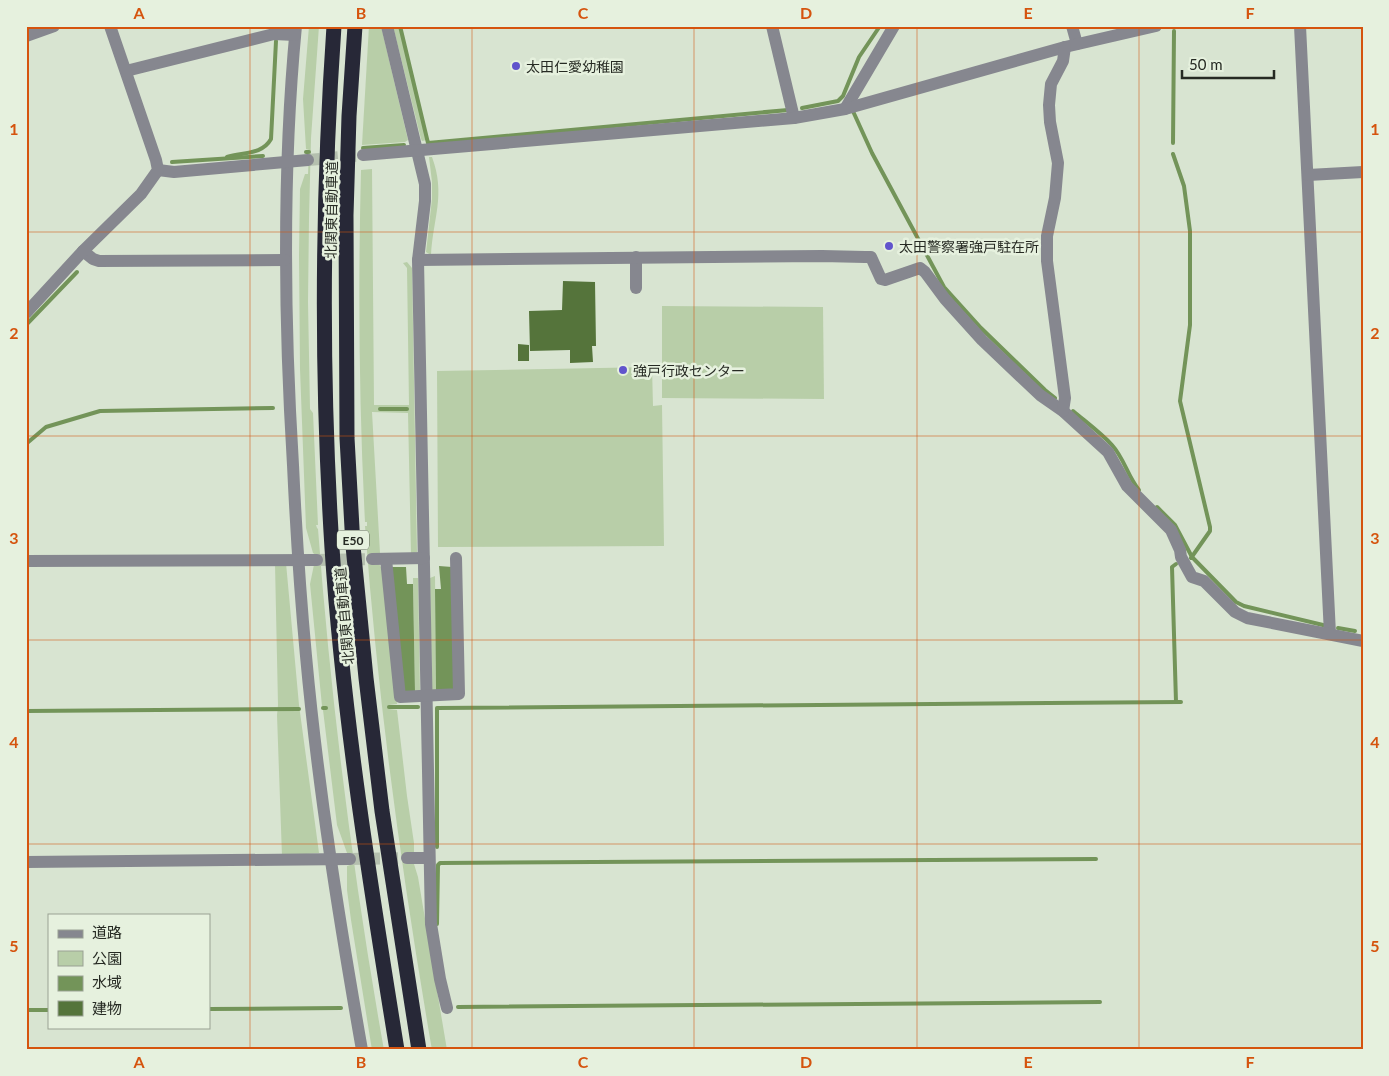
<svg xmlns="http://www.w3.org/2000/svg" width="1389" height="1076" font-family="Lato,'Noto Sans JP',sans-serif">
	<rect width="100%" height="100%" fill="#d8e4d1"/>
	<g fill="#b8cea8">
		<path d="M309,26h10l-8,112 -2,80 -1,84 2,107 3,4 5,112h-2l1,3 1,1c13,174 35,348 66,521h-12l-21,-130 -4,-30v-24l3,-1v-10l-3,-2 -10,-28 -14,-115h3v-4h-4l-12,-122 6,-29 -3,-2 -7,-25 -6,-159 -1,-114 1,-66 5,-15h3l1,-24 -3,-1 -3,-50z"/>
		<polygon points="369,26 381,26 408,140 405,142 362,145"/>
		<polygon points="393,26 400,26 427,140 422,141 421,139"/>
		<path d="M429,157h3c14,38 1,61 -1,98l-5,-3 6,-53v-17z"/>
		<path d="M372,169l2,236h35l-2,-137 -4,-5 4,-1 5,6 5,284 -6,2 -3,-141 -36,-1 8,141h-8v10l7,1 3,5 15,135 -8,1v4l8,1 10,86 7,47v10l-7,11h7l4,13 29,173h-15c-30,-174 -54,-348 -67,-524h2v-4h-2c-6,-117 -7,-234 -4,-352z"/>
		<polygon points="662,306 823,307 824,399 662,398"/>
		<polygon points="652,367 653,406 662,405 664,546 438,547 437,371"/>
		<polygon points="286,563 299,705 319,853 282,856 277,715 278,705 275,564"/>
		<polygon points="435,576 436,690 432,690 430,578"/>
		<polygon points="413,578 418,578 420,692 415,692"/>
	</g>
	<g fill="#739459">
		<polygon points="439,566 452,567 455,689 436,690 435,589 441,589"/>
		<polygon points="392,567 406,567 407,584 413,584 415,692 404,691"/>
	</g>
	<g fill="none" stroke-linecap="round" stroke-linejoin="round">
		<g stroke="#739459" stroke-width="4">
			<polyline points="400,26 428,143 788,110"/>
			<polyline points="277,27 277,26"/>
			<polyline points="802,108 838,101 843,96 859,57 880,26"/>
			<polyline points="852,109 872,153 944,287 981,328 1045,390 1055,398"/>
			<polyline points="1173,143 1174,31"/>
			<polyline points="363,148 404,145"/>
			<polyline points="306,152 309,152"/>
			<polyline points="1173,154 1184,186 1190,231 1190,325 1180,401 1210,527 1210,531 1191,558"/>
			<path d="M227,157c16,-5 35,-2 44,-18l5,-98"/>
			<polyline points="172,162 263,156"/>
			<polyline points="26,325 77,272"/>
			<polyline points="380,409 407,409"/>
			<path d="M1073,411c13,11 28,22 39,34 12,13 16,32 27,45"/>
			<polyline points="26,444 46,427 100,411 273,408"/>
			<polyline points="1157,507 1175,525 1192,557 1236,602 1244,606 1323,625"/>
			<polyline points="1338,628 1355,631"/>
			<polyline points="1176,702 1172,567 1176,564"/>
			<polyline points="389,707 418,707"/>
			<polyline points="323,708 326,708"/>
			<polyline points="26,711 299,709"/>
			<polyline points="437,847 437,708 1181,702"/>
			<polyline points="437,924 438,865 440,863 1096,859"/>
			<polyline points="458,1007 1100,1002"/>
			<polyline points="209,1009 341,1008"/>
			<polyline points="26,1010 49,1010"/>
		</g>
	</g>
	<g fill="#55743b">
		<polygon points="563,281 595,282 596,346 592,346 593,362 570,363 570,350 530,351 529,311 562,310"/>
		<polygon points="518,344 529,345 529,361 518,361"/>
	</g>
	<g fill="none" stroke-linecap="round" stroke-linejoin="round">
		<g stroke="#b4bfae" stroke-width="12" stroke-dasharray="12 6" stroke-linecap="butt">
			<polyline points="308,160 363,155"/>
			<polyline points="317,560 372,559"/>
			<polyline points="350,859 407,858"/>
		</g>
		<g stroke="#86878f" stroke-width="12">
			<path d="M296,26c-14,146 -12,293 -3,439 3,64 7,127 13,191 12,132 33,263 56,394"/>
			<polyline points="387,26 425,184 425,201 418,260 431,924 440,979 447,1008"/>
			<polyline points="772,26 794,118"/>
			<polyline points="1072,26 1077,44"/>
			<polyline points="1300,26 1330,634"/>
			<polyline points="26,36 54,26"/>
			<polyline points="126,71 274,34 295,35"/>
			<polyline points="845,109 894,26"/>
			<polyline points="363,155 794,118 845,109 1065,47 1156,26"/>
			<polyline points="158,170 174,172 308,160"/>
			<polyline points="1308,175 1363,172"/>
			<polyline points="83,251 93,259 99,261 285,260"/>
			<polyline points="636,257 636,288"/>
			<polyline points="418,260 822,256 865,257 871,257 881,279 885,280 920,268 925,272 945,299 982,340 1040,395 1063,411 1108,452 1127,486 1171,530 1180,550 1181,557 1192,577 1204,581 1235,612 1247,618 1363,641"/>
			<polyline points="26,313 83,251 141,194 158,170 156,160 110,26"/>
			<polyline points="1063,411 1065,398 1047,261 1047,236 1055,198 1058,163 1050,122 1049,105 1051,84 1063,61 1065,47"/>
			<polyline points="372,559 424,558"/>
			<polyline points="386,559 400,697 459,694 456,558"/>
			<polyline points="26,561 317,560"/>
			<polyline points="407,858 429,858"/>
			<polyline points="26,862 350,859"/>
		</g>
		<g stroke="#272837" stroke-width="15">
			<path d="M334,26c-12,174 -13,348 -2,522 11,168 38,335 65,502"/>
			<polyline points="355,26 349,116 346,215 347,438 353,546 366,678 382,811 419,1050"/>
		</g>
	</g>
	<path fill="none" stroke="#d5540e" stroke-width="1" stroke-opacity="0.55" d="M250,26v1024M472,26v1024M694,26v1024M917,26v1024M1139,26v1024M26,232h1337M26,436h1337M26,640h1337M26,844h1337"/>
	<g fill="#6154cc" stroke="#e6f1de" stroke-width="2">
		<circle cx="516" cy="66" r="5"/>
		<circle cx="889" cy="246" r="5"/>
		<circle cx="623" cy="370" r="5"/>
	</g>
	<g text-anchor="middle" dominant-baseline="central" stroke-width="5" stroke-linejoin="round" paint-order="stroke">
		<rect fill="#e6f1de" stroke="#60665b" stroke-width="1" x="337" y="530.5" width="32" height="19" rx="4"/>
		<g font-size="12" font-weight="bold" fill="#262a23">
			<text x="353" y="540">E50</text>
		</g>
		<g font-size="14" fill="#262a23" stroke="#e6f1de" text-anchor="start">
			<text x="526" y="66">太田仁愛幼稚園</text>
			<text x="899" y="246">太田警察署強戸駐在所</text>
			<text x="633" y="370">強戸行政センター</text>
		</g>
		<g font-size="14" fill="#262a23" stroke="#e6f1de">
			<text transform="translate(331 210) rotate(-89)">北関東自動車道</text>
			<text transform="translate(344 616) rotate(-95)">北関東自動車道</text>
		</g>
	</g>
	<rect width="1389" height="1076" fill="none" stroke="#e6f1de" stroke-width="55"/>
	<rect x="48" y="914" width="162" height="115" fill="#e6f1de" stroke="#99a193"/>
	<rect x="58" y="930" width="25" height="8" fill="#86878f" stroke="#99a193"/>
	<text x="92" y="938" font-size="15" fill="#262a23">道路</text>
	<rect x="58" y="951" width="25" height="15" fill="#b8cea8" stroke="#99a193"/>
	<text x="92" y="964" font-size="15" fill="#262a23">公園</text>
	<rect x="58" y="976" width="25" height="15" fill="#739459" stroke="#99a193"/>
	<text x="92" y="988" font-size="15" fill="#262a23">水域</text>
	<rect x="58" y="1001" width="25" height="15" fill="#55743b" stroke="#99a193"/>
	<text x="92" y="1014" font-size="15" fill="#262a23">建物</text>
	<path d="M1182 70v8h92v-8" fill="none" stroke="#262a23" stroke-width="2.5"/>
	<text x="1189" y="70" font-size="15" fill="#262a23" stroke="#e6f1de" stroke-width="4" paint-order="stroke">50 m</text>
	<rect x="28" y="28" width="1334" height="1020" fill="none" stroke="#d5540e" stroke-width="2"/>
	<g font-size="16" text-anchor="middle" font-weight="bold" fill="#d5540e">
		<text x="139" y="19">A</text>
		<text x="361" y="19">B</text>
		<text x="583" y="19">C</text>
		<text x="806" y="19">D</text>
		<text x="1028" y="19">E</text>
		<text x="1250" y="19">F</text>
		<text x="14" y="135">1</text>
		<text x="1375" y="135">1</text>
		<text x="14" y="339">2</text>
		<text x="1375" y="339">2</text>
		<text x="14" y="544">3</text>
		<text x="1375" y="544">3</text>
		<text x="14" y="748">4</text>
		<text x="1375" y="748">4</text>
		<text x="14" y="952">5</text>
		<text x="1375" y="952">5</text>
		<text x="139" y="1068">A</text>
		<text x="361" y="1068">B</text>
		<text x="583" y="1068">C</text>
		<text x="806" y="1068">D</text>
		<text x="1028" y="1068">E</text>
		<text x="1250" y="1068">F</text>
	</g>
</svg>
